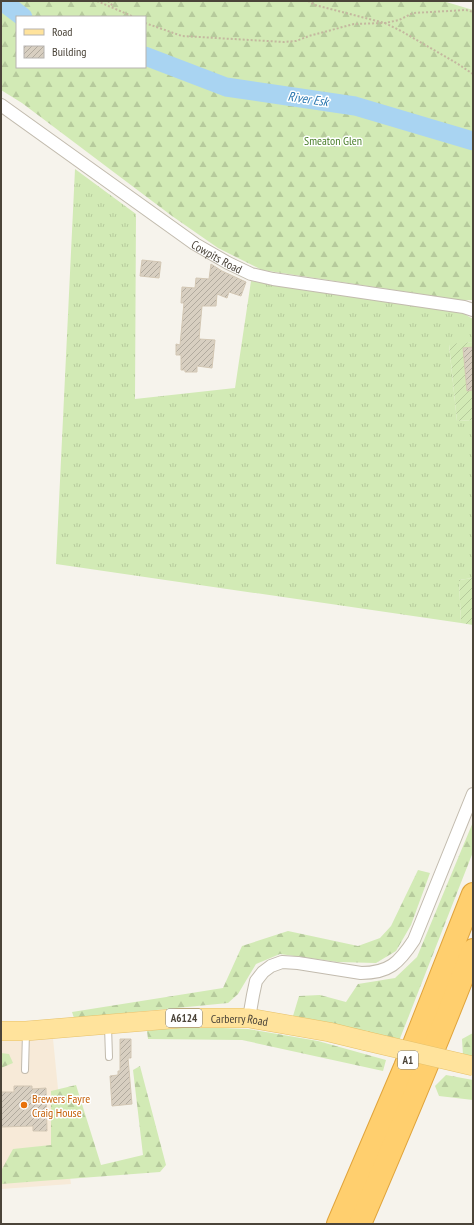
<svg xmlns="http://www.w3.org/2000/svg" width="474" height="1225" font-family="'PT Sans Narrow',sans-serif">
	<defs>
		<pattern id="grass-tufts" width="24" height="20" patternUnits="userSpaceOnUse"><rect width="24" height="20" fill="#d2eab5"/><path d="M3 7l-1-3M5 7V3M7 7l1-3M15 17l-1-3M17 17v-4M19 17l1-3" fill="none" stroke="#b6ca9c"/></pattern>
		<pattern id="forest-firs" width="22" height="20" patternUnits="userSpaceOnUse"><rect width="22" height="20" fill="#d2eab5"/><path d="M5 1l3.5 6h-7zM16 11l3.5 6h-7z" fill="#b6ca9c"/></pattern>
		<pattern id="garden-furrows" width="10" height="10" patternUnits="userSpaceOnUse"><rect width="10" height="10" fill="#d2eab5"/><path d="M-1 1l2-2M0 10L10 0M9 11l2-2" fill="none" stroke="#b6ca9c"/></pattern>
		<pattern id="building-hatch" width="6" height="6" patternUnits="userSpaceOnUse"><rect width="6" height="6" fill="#d8cfc1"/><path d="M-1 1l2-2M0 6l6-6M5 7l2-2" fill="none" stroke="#b1aa9e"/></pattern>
	</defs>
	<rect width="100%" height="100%" fill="#f6f3ec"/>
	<polygon fill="#f7ead8" points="53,1039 58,1089 71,1184 1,1189 1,1040"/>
	<polygon fill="url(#grass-tufts)" points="75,169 136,214 135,399 235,388 251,281 461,312 473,319 473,342 449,345 457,421 473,420 473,578 459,580 461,623 56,564"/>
	<g fill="url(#forest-firs)" fill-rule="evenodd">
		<path d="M1,1h442l30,9v290h-13l-198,-30 -44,-22 -46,-32 -150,-113 -21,-13zM17,17h128v50h-128z"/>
		<polygon points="473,822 473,852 399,1041 293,1016 299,996 320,995 346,1002 358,984 395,978 417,957"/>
		<polygon points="418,870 430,873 411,925 396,951 376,963 338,962 280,954 256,964 238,994 228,1003 74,1018 72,1012 223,988 242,946 288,931 358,946 380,938 391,926"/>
		<polygon points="172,1026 248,1029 318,1041 386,1060 383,1071 242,1040 148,1039 147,1031"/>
		<polygon points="473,1033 473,1057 463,1055 462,1039"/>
		<polygon points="1,1053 9,1054 13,1063 1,1068"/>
		<polygon points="140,1066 166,1165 160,1172 1,1184 1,1171 13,1149 51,1145 51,1091 76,1085 101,1165 143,1155 133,1070"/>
		<polygon points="446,1075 473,1080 473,1100 439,1096 435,1086"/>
	</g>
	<g fill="url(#garden-furrows)">
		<polygon points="473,342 473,420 457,421 449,344"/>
		<polygon points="473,578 473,625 461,623 459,580"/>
	</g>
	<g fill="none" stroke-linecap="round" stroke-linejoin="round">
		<g stroke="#a9d4f2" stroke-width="19">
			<polyline points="2,1 23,17"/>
			<polyline points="145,56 226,87 355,106 473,141"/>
		</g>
	</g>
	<g fill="url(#building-hatch)" stroke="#d3c7b4">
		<polygon points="142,260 161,262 159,278 140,276"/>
		<polygon points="211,264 222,271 246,282 241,296 229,292 227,298 217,294 216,306 202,306 199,339 215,340 212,368 197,366 197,372 185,372 185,370 181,370 181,355 176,355 176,344 180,345 184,303 181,303 182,287 195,288 196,278 209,279"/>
		<polygon points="473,347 473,390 467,391 463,348"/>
		<polygon points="120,1039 131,1039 131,1058 128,1058 132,1104 112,1106 110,1076 118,1075 118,1071 120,1071"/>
		<polygon points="14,1086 32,1086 32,1089 46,1088 47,1131 33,1131 33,1126 1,1127 1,1092 14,1092"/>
	</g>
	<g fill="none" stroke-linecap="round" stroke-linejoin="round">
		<g stroke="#c2bbae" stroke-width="8">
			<g id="lane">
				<polyline points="108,1026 109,1057"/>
				<polyline points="25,1070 26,1032"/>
			</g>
		</g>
		<g stroke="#c2bbae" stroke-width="14">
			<g id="street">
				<path id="s1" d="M1,105l194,139 33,19 23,11 22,5 191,28 9,3"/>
				<path d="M249,1018l4,-23 3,-14 7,-9 8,-6 11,-4 16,1 63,10c28,0 38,-10 53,-33l59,-146"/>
			</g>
		</g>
		<g stroke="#e6c16a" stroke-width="20">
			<g id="primary">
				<path id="s2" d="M1,1031h25l156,-13h67l80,14 37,9"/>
			</g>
		</g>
		<g stroke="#e0a43c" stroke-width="24">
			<g id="highway">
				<polyline points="338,1224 405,1067 473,894"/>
				<path d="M360,1224c39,-91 78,-182 113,-274"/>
			</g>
		</g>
		<g stroke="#c4b79f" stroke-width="2" stroke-dasharray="2 2" stroke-linecap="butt">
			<polyline points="97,1 134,17"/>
			<polyline points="108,1 113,6"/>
			<polyline points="308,1 315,5 385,23 403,32 458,64 473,74"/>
			<polyline points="145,23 182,36 284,42 296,41 309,36 354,24 385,23 399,20 413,13 466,10 473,12"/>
		</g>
		<use href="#lane" stroke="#fff" stroke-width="6"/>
		<use href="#street" stroke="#fff" stroke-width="12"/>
		<use href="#primary" stroke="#ffe39c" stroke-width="19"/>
		<use href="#highway" stroke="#ffcf6e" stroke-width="22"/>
		<g stroke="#e6c16a" stroke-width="20" stroke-linecap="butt">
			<polyline id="primary-bridge" points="366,1041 473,1066"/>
		</g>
		<use href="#primary-bridge" stroke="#ffe39c" stroke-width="19"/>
	</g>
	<circle fill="#e8710a" stroke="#fff" stroke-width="1.5" cx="24" cy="1105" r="4"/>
	<g text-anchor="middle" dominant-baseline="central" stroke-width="3" stroke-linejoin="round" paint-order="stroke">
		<g fill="#fff" stroke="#817c74" stroke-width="1">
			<rect x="166" y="1009" width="36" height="18" rx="3"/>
			<rect x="398" y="1051" width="20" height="18" rx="3"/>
		</g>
		<g font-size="11" font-weight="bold" fill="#4b4439">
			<text x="184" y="1018">A6124</text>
			<text x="408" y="1060">A1</text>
		</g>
		<g font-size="12" fill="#4a7f2a" stroke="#fff">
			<text x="333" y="140">Smeaton Glen</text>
		</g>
		<g font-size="12" fill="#4b4439" stroke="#fff">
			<text stroke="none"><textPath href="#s1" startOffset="264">Cowpits Road</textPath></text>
			<text stroke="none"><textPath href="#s2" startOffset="239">Carberry Road</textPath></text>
		</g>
		<g font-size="12" fill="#c56008" stroke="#fff" text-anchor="start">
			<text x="32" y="1098">Brewers Fayre<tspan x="32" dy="14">Craig House</tspan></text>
		</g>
		<g font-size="13" font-style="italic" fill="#2e7ab2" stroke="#fff">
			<text transform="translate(308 99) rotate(8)">River Esk</text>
		</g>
	</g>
	<rect width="474" height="1225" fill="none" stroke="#4b4439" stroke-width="4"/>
	<rect x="16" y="16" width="130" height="52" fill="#ffffff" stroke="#b7b4b0"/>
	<rect x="24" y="29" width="20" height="6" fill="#ffe39c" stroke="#b7b4b0"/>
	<text x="52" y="36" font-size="12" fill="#4b4439">Road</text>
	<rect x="24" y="46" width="20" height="12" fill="url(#building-hatch)" stroke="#b7b4b0"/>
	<text x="52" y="56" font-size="12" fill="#4b4439">Building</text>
</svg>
